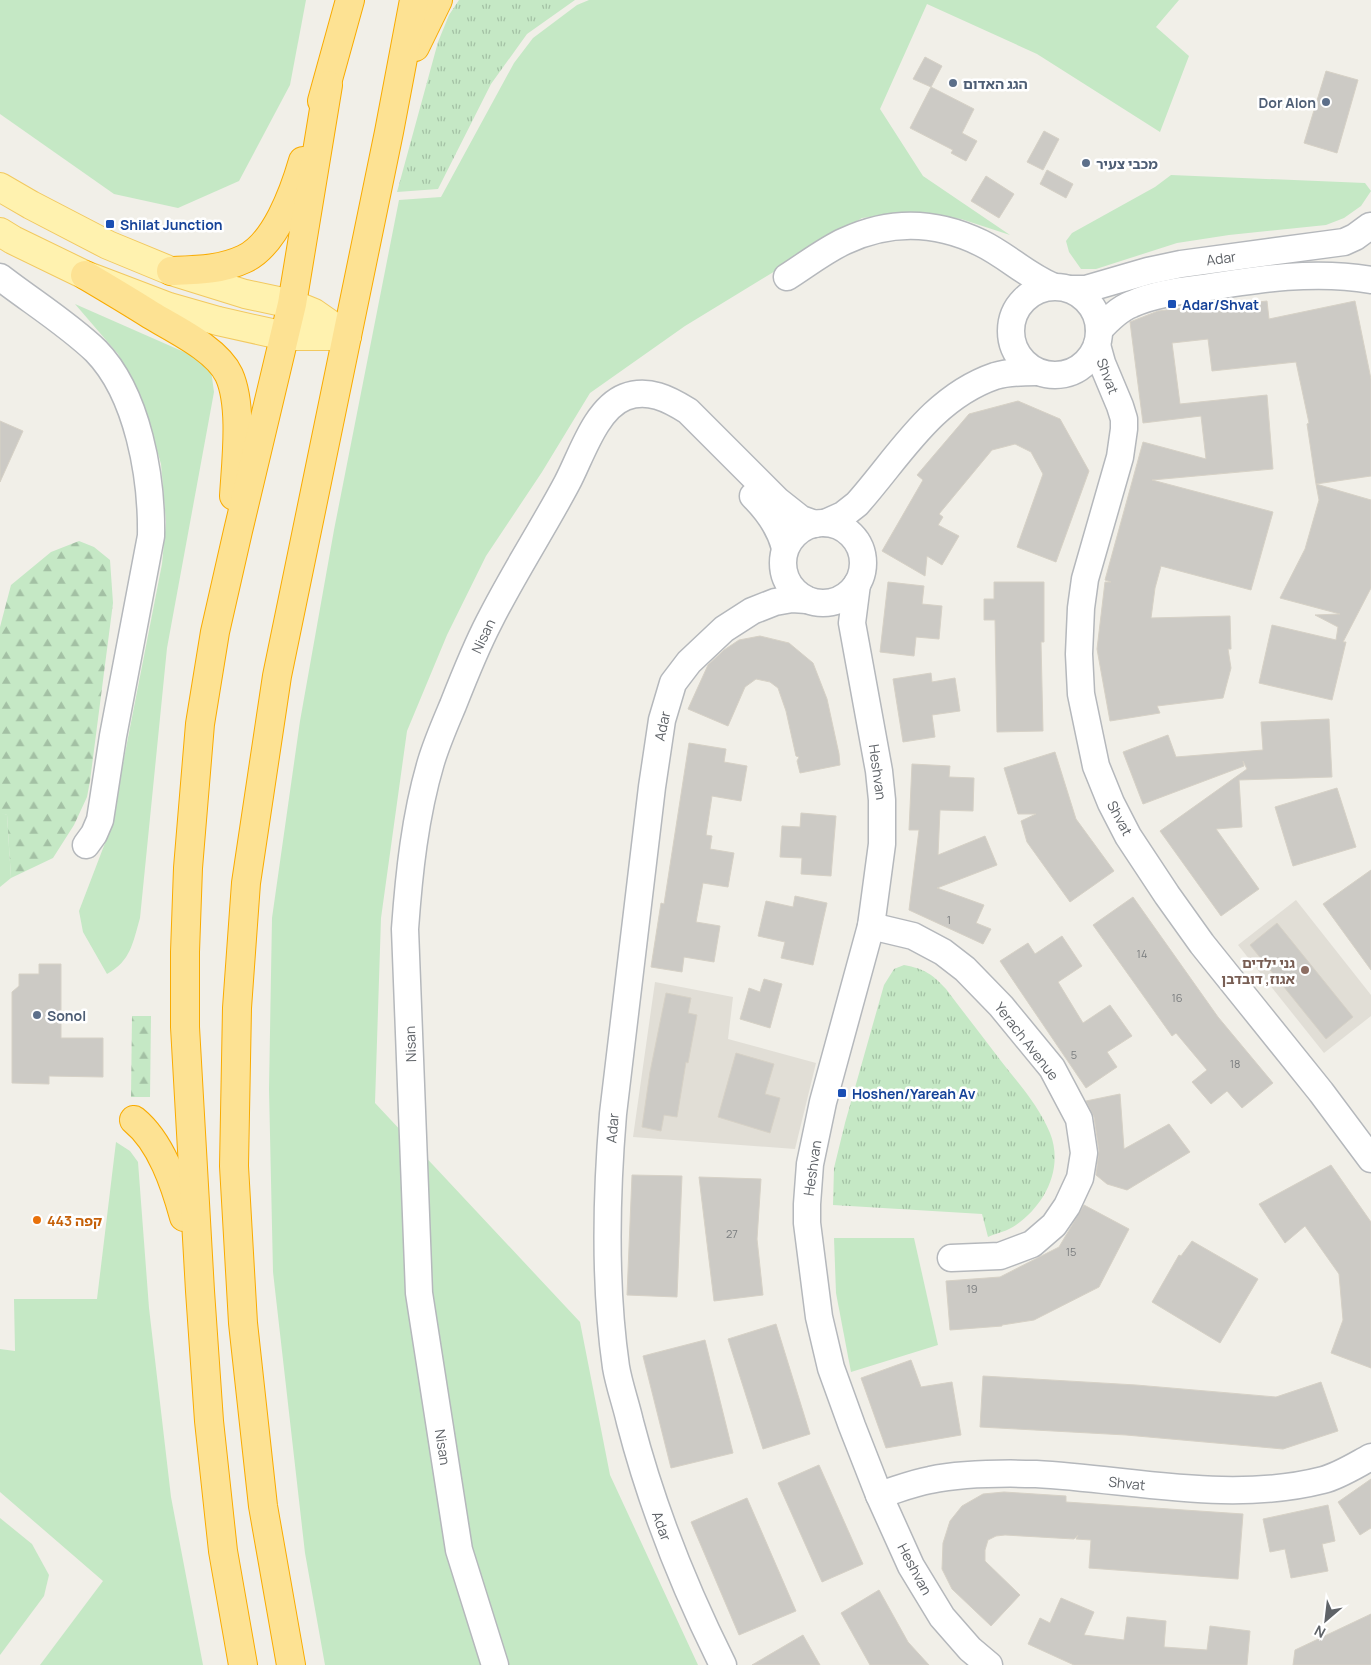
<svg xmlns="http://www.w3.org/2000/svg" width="1371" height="1665" font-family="Manrope,'Noto Sans Hebrew',sans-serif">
	<defs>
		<pattern id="forest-firs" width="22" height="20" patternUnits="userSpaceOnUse" patternTransform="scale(1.25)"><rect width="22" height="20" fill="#c5e8c5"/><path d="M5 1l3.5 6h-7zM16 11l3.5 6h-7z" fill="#a3c0a4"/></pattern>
		<pattern id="park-tufts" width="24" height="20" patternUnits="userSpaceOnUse" patternTransform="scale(1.25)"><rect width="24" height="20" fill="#c5e8c5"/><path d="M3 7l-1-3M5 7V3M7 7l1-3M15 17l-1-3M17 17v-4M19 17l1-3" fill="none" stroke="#a3c0a4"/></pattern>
	</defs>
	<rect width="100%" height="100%" fill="#f1efe8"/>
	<g fill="#e1ded6">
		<polygon points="1296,900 1371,995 1371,1016 1324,1053 1238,945"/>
		<polygon points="655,982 733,997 728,1039 816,1063 795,1149 633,1137"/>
	</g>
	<g fill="#c5e8c5">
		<polygon points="0,0 306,0 290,85 239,181 178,208 114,194 0,114"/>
		<polygon points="589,0 1179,0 1156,27 1189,56 1160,132 1037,54 927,4 880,109 923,176 1010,235 961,219 913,212 862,218 685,326 590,393 542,472 486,556 447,635 407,731 381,918 375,1103 580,1322 610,1475 698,1665 325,1665 305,1553 273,1272 269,1089 272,918 300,721 334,530 399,200 441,197 514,63 533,38 577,5"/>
		<polygon points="1171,175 1365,183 1371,191 1361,206 1344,218 1326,225 1229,235 1177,243 1096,269 1081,269 1069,252 1066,241 1072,233 1155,187"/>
		<path d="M75,304l125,55 11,11 3,22 -47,256 -27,270c-7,24 -9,43 -33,56l-24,-42 -4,-21 31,-81 52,-266 4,-42 -5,-58 -16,-55 -27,-55z"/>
		<polygon points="0,812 7,815 11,878 0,887"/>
		<polygon points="116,1142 130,1151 138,1162 149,1308 171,1497 203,1665 40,1665 103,1581 0,1492 0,1349 15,1351 14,1299 97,1299"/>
		<polygon points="834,1238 914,1238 938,1345 851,1372 836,1293"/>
		<polygon points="0,1518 32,1544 49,1575 44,1596 0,1655"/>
	</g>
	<g fill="url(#forest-firs)">
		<polygon points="79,541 94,547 110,560 113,603 90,781 87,797 74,825 53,858 11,878 7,815 0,813 0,627 11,585 51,552"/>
		<polygon points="132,1016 151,1016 150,1097 131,1097"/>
	</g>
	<g fill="url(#park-tufts)">
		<polygon points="459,0 575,0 527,34 491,84 438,189 397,192 438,42 449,15"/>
		<path d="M904,965c21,4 28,9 42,24 18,24 37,48 55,72 18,23 38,45 49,72 14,35 -5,72 -34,92 -8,6 -19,8 -28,12l-6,-23 -149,-9 1,-37 11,-45 39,-138 10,-16z"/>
	</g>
	<g fill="#cccac5" stroke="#d6d1c6">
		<polygon points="925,57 942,66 931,87 913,79"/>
		<polygon points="1326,71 1358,80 1337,153 1304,143"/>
		<polygon points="931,87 974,109 962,133 977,141 966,161 951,153 953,150 910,128"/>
		<polygon points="1044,131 1059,139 1043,170 1027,162"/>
		<polygon points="1047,170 1073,184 1066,198 1040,184"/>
		<polygon points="986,176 1014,194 999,218 971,201"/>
		<polygon points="1267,301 1269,319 1355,301 1371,379 1371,476 1316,484 1307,424 1309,423 1296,362 1212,371 1208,339 1172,343 1180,404 1267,395 1273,469 1152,480 1273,512 1251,590 1161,566 1155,588 1151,618 1230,616 1231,649 1228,649 1231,668 1223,698 1157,706 1160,713 1110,721 1097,649 1105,582 1111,582 1105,580 1143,442 1206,459 1201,416 1143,423 1130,322 1158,311 1191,307 1192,310"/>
		<polygon points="1018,401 1060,419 1089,471 1056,562 1017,547 1043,474 1031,452 1015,444 992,450 939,514 943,517 938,525 959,536 942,565 927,556 925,576 882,551 923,480 917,475 969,414"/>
		<polygon points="0,421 23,431 0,482"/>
		<polygon points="1316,484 1371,500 1371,588 1343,642 1346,642 1332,700 1259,683 1272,625 1336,640 1338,627 1315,615 1340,614 1280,598 1305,549 1319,500"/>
		<polygon points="888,582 924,586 922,604 942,606 939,639 916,637 914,656 880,652"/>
		<polygon points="994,582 1044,582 1044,642 1041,642 1043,731 997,732 995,620 984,620 984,599 994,599"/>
		<polygon points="760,636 789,643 813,663 827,699 839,754 840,765 800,773 797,761 799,757 796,756 786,711 778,688 770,682 756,679 745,687 728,726 688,709 708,665 724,650 739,640"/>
		<polygon points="931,673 932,682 955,678 960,711 932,715 935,737 903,742 893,679"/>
		<polygon points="1329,719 1332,777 1239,780 1242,827 1216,829 1259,889 1221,916 1160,831 1247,769 1243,761 1244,766 1143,804 1123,752 1168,735 1176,757 1263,750 1261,722"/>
		<polygon points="689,743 726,749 724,762 747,766 741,801 712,796 706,835 712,836 710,849 734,853 728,887 703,883 696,922 720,926 714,962 684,957 682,972 651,967 661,903 664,904"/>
		<polygon points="1055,752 1076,819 1114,871 1070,902 1027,842 1021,821 1036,814 1018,814 1004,768"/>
		<polygon points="912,764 950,766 949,777 974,778 973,811 940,810 938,855 985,836 997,865 937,888 984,905 976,923 991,929 983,944 909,910 919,830 909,830"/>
		<polygon points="1337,788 1356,847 1293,866 1275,807"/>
		<polygon points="801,813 836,816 831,876 801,874 802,858 780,857 782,826 800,827"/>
		<polygon points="1371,870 1371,970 1323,904"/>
		<polygon points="795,896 827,903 813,965 781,958 785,942 758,936 766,901 793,907"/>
		<polygon points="1133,897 1218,1017 1273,1083 1242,1108 1227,1091 1211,1104 1192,1082 1207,1070 1176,1033 1172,1036 1093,925"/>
		<polygon points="1277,923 1353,1017 1326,1039 1250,945"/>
		<polygon points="1062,936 1082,966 1058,982 1083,1023 1110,1005 1132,1036 1107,1052 1117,1067 1086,1088 1000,961 1028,943 1035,954"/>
		<polygon points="39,964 61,964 61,1038 103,1038 103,1077 49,1076 49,1084 12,1083 12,992 19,986 19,974 39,974"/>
		<polygon points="764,979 782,984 770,1028 740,1019 749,988 760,992"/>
		<polygon points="666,993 691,998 688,1013 697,1015 688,1063 686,1062 677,1117 664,1115 661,1131 642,1127 650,1072"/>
		<polygon points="736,1053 774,1064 765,1094 780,1098 770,1133 718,1117"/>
		<polygon points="1120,1094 1124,1149 1169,1124 1190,1152 1127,1190 1107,1184 1096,1175 1099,1151 1094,1117 1086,1101"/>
		<polygon points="1331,1165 1371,1222 1371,1368 1331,1353 1343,1320 1339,1274 1305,1226 1285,1243 1259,1204"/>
		<polygon points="632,1175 682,1176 677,1297 627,1295"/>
		<polygon points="699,1177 761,1179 757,1239 763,1295 714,1301"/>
		<polygon points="1084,1205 1129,1229 1099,1287 1034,1320 1002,1325 1002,1326 950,1330 946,1281 1000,1277 1059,1247"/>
		<polygon points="1192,1241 1258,1279 1220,1343 1152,1302 1179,1255 1181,1256"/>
		<polygon points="776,1324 810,1434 763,1449 728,1339"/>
		<polygon points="705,1340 733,1453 671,1468 643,1356"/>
		<polygon points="911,1360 921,1387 952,1382 961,1435 886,1448 861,1378"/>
		<polygon points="983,1376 1136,1385 1276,1397 1321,1382 1338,1431 1283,1449 1126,1435 980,1427"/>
		<polygon points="819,1465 863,1564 822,1582 778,1483"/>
		<polygon points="1371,1479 1371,1528 1360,1535 1338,1502"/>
		<polygon points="1004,1492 1066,1496 1066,1502 1243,1514 1238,1579 1089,1568 1091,1540 1076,1539 1078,1535 1074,1539 1005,1535 996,1536 988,1540 985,1550 985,1561 1020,1595 991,1626 952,1589 942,1569 943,1543 950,1521 962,1506 983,1494"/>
		<polygon points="747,1498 796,1611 739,1635 691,1522"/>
		<polygon points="1328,1505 1335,1541 1322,1544 1328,1571 1291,1578 1285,1549 1270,1552 1263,1519"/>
		<polygon points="879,1590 908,1642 929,1665 870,1665 841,1613"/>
		<polygon points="1061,1598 1094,1612 1084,1635 1124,1640 1127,1617 1166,1621 1164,1647 1207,1650 1210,1626 1250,1631 1247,1665 1074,1665 1028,1644 1040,1618 1050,1623"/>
		<polygon points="1371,1614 1371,1665 1293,1665 1295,1650"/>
		<polygon points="803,1635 820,1665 752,1665"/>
	</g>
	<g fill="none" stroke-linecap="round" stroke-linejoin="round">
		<g stroke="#b5b8bc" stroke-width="29">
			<g id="minor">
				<path d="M0,277c31,24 68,47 96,74 42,43 56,126 55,185l-38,200 -13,84 -6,14 -8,11"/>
				<path d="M787,277c19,-12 38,-27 58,-36 45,-21 91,-20 136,2 25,12 45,32 71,43"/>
				<circle cx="1055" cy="331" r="44"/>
				<polyline points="1071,289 1086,289 1148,271 1181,264 1344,242 1355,237 1370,226"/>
				<path d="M1099,330c10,-11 20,-21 33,-26 22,-10 48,-13 71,-16 56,-9 112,-18 168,-8"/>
				<polyline points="1097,345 1102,363 1120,406 1124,419 1124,429 1120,457 1085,579 1081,608 1079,654 1081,694 1096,766 1111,803 1128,836 1167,895 1202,944 1321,1092 1371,1159"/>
				<path d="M753,496c15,15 27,32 32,52"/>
				<circle cx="823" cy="563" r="40"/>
				<path d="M825,523l18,-8 14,-11c42,-47 74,-106 138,-128 13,-4 28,-4 42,-4"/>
				<polyline points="857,584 852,623 879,771 882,800 882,844 871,926 823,1102 810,1164 807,1204 807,1223 819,1317 831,1368 852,1426 879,1495 911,1566 942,1617 970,1649 989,1665"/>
				<polyline points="871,926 913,936 943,952 965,969 1001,1006 1052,1068 1079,1119 1084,1153 1080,1178 1067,1206 1054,1225 1032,1244 1000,1256 951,1258"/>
				<path d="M879,1495c17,-5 34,-12 51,-15 34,-7 72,-7 106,-6 95,5 193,30 287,6 16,-4 33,-15 48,-23"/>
				<path d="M495,1665l-36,-115 -40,-257 -14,-364c4,-56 10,-113 26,-167 6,-20 14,-38 22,-57 11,-28 22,-56 36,-83 24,-48 53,-92 78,-139 14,-26 28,-74 58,-86 23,-9 44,2 63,14l89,89 24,19 14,5"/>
				<path d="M723,1665c-39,-78 -71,-158 -93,-243 -4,-18 -11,-37 -14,-55 -12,-83 -10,-169 -3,-253l39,-327 10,-67 11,-37 16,-21 35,-33 28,-18 23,-9 17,-3 15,1"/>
			</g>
		</g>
		<g stroke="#f2c960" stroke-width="30">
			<g id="major">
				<polyline points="0,187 31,205 108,245 171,271 245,294 292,304 314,313 347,336"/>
				<polyline points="0,232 13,240 85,275 169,307 218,321 285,336 347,336"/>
			</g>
		</g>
		<g stroke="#f9ab00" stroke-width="30">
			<g id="highway">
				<polyline points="415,47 438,0"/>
				<polyline points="322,101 350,0"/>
				<path d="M171,271c25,-1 50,-1 73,-12 31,-14 50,-67 59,-98"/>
				<path d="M85,275c22,13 44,26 66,40 23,14 66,34 78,60 14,31 7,87 5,121"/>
				<path d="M134,1120c27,22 41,64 50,97"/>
				<polyline points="243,1665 223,1551 209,1421 200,1291 185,1027 185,952 188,868 200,724 215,632 238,531 292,304 328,85"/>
				<polyline points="291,1665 263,1506 243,1323 234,1166 237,1008 246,883 277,676 389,132 414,0"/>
			</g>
		</g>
		<use href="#minor" stroke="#fff" stroke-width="26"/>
		<use href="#major" stroke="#fff2af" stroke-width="28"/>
		<use href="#highway" stroke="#fde293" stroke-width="28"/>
	</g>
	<g fill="#5c6f8a" stroke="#fff" stroke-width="2">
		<circle cx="953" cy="83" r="5"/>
		<circle cx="1326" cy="102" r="5"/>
		<circle cx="1086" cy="163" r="5"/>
		<circle cx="37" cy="1015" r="5"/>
	</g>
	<g fill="#1a4fb4" stroke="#fff" stroke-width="2">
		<rect x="105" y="219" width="10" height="10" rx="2.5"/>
		<rect x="1167" y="299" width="10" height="10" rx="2.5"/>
		<rect x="837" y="1088" width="10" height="10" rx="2.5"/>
	</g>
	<circle fill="#8d6e63" stroke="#fff" stroke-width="2" cx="1305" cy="970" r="5"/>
	<circle fill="#e8710a" stroke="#fff" stroke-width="2" cx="37" cy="1220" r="5"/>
	<g text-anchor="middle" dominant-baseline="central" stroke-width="5" stroke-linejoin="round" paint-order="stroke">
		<g font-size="11" fill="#7a7d7f">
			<text x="949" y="919">1</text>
			<text x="1142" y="953">14</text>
			<text x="1177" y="997">16</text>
			<text x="1074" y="1054">5</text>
			<text x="1235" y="1063">18</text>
			<text x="732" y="1233">27</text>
			<text x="1071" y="1251">15</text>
			<text x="972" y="1288">19</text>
		</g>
		<g font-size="14" font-weight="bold" fill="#4e5e75" stroke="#fff" text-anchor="start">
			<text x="963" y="83">הגג האדום</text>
			<text x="1316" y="102" text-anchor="end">Dor Alon</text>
			<text x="1096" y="163">מכבי צעיר</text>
			<text x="47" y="1015">Sonol</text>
		</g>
		<g font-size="14" font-weight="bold" fill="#164399" stroke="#fff" text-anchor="start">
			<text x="120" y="224">Shilat Junction</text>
			<text x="1182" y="304">Adar/Shvat</text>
			<text x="852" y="1093">Hoshen/Yareah Av</text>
		</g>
		<g font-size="14" fill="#5f6368" stroke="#fff">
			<text transform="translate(1221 258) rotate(-8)">Adar</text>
			<text transform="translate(1108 376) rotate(69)">Shvat</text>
			<text transform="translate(483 636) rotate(-65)">Nisan</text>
			<text transform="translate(662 726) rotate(-78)">Adar</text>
			<text transform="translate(878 772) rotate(82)">Heshvan</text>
			<text transform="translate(1120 818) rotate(62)">Shvat</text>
			<text transform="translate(1027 1041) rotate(52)">Yerach Avenue</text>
			<text transform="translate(410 1044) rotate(-92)">Nisan</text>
			<text transform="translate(612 1128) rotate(-85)">Adar</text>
			<text transform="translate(812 1168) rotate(-82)">Heshvan</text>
			<text transform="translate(443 1447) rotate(81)">Nisan</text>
			<text transform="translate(1127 1483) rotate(6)">Shvat</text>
			<text transform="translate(662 1526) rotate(70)">Adar</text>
			<text transform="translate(915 1569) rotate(62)">Heshvan</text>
		</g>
		<g font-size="14" font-weight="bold" fill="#785e54" stroke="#fff" text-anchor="end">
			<text x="1295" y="962">גני ילדים<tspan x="1295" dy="16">אגוז, דובדבן</tspan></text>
		</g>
		<g font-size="14" font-weight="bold" fill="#c56008" stroke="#fff" text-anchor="start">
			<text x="47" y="1220">קפה 443</text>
		</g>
	</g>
	<g transform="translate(1326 1620) rotate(208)" stroke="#ffffff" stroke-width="4" paint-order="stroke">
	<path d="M0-4L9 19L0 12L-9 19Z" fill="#5f6368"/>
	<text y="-8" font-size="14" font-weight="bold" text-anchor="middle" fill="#5f6368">N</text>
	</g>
</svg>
